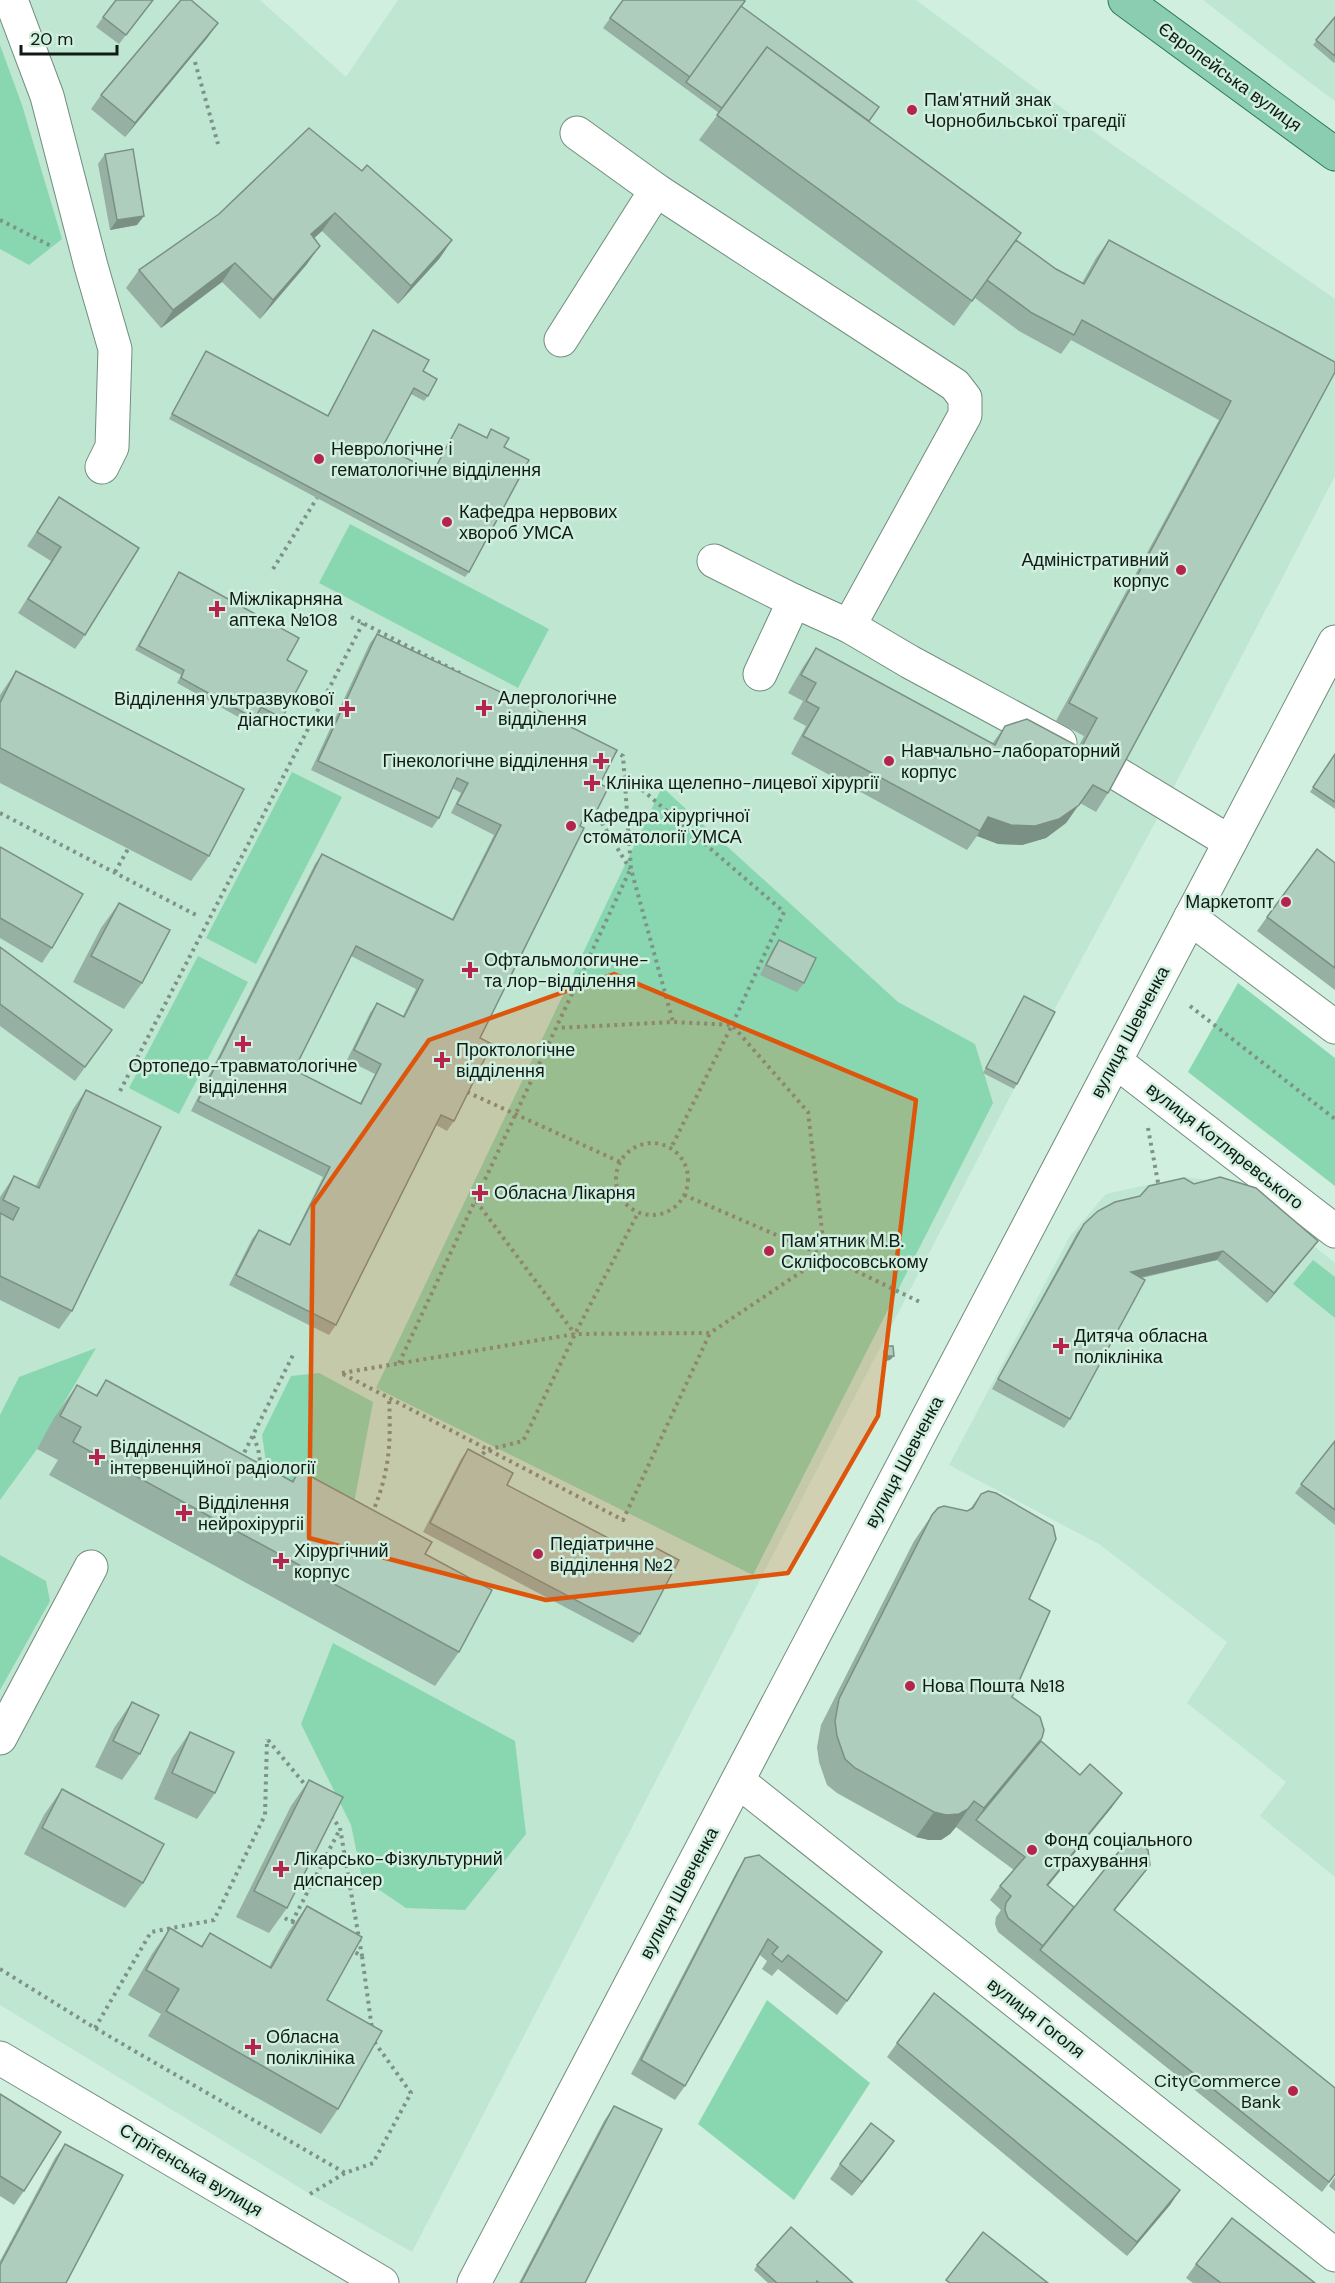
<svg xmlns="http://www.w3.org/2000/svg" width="1335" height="2283" font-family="'DM Sans',sans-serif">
	<rect width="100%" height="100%" fill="#d0efde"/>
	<g fill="#bfe6d1">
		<polygon points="0,0 260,0 346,77 398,0 916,0 1104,139 1335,299 1335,476 1165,804 1051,1016 983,1073 1014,1089 412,2252 310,2194 0,2005"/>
		<polygon points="1203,0 1335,0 1335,101 1304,78"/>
		<polygon points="1184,1177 1237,1184 1335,1263 1335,1877 1260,1816 1286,1782 1187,1703 1227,1642 1099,1544 949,1465 1070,1236 1106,1194"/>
	</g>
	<g fill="#89d7b0">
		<polygon points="0,45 22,105 62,239 29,265 0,249"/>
		<polygon points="350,524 549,629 518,688 319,583"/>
		<polygon points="292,772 342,797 256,964 206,938"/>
		<polygon points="662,787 898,1002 975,1044 993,1103 753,1575 376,1388"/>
		<polygon points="198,956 248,982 179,1114 129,1088"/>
		<polygon points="1238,983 1335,1058 1335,1186 1188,1072"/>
		<polygon points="1313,1260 1335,1277 1335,1318 1293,1284"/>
		<polygon points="96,1348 37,1449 0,1500 0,1415 19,1377"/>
		<polygon points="319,1373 373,1402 349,1530 267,1469 262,1435 291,1376"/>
		<polygon points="0,1555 46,1581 50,1601 0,1690"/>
		<polygon points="333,1643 515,1741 526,1834 465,1910 406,1908 362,1878 351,1825 301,1724"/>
		<polygon points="767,2000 870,2083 794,2200 698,2124"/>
	</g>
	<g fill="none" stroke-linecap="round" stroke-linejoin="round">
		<g stroke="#718d7e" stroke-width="35">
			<g id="minor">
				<polyline points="11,0 47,96 91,266 115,349 112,447 102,467"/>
				<polyline points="577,133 656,190 955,385 965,398 965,415 849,626 794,601 760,674"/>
				<polyline points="561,340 656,190"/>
				<polyline points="714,561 794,601"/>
				<polyline points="849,626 910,662 1060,743"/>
				<polyline points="1116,773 1230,842"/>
				<polyline points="1190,918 1335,1027"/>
				<polyline points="1115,1061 1335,1231"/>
				<polyline points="0,1738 91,1567"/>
				<polyline points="738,1781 1335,2255"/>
				<polyline points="0,2058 382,2283"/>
				<polyline points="474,2283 1335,642"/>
			</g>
		</g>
		<g stroke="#2d7958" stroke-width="35">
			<polyline id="major" points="1125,0 1335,154"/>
		</g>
		<g stroke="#7d9387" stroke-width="4" stroke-dasharray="3 4.5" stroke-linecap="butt">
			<polyline points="195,62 218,144"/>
			<polyline points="0,220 53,247"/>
			<polyline points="273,569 317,498"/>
			<polyline points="351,617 460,673"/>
			<polyline points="614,751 623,756 631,869 673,1022"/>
			<polyline points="625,775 784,912 732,1025 671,1148"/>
			<polyline points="594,810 630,869"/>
			<polyline points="0,813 198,916"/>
			<polyline points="115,872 128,849"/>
			<polyline points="1190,1006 1335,1119"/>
			<polyline points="120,1091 363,623"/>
			<polyline points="467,1092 620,1162"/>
			<polyline points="1148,1128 1159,1188"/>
			<circle cx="652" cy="1179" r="36"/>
			<polyline points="684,1195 825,1256 922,1303"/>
			<polyline points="476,1201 575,1334"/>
			<polyline points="399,1363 630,870"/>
			<polyline points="342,1373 575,1334 710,1333 825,1256 808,1112 732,1025 673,1022 557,1028"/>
			<polyline points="343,1374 623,1520 710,1333"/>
			<polyline points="253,1436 258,1448 261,1468"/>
			<polyline points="241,1459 294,1353"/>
			<polyline points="478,1460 486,1450 523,1441 575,1334 638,1213"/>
			<path d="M372,1514c18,-43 19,-71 17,-116"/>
			<polyline points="268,1740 307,1787"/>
			<polyline points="331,1816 340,1828 362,1956"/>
			<polyline points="278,1915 299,1925"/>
			<polyline points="292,1922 340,1829"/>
			<polyline points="349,1949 362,1956 372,2029"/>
			<polyline points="0,1969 95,2028 345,2173"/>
			<polyline points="95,2028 151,1932 214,1920 265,1815 267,1739"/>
			<polyline points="310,2194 345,2173 373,2163 411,2093 373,2040"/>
		</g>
		<use href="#minor" stroke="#fff" stroke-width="33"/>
		<use href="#major" stroke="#8acdb0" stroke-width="33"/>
	</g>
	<g fill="#96b0a3" fill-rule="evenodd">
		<polygon points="153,0 119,44 96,27 103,17"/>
		<polygon points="623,0 741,6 869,121 1016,240 1056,269 1082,283 1096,258 1109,240 1335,362 1108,793 1096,812 1080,803 1066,823 1046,838 1022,845 998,844 977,836 967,850 791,754 806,726 793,719 803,701 788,693 803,667 816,648 992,744 1005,726 1078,747 1084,736 1056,721 1219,420 1071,340 1061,354 1019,331 975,298 978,293 954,326 699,140 719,113 603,28"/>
		<polygon points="1335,17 1335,62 1334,63 1313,45"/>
		<polygon points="208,37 125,137 91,109 101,95"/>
		<polygon points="105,154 137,225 110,230 98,164"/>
		<polygon points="362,171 452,240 439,259 398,304 322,231 314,238 307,264 260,319 222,282 161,328 126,288 139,270"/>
		<polygon points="373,330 423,371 428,396 424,401 411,394 383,446 433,472 459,424 486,438 491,429 504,447 469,572 465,577 169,419 206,351 327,416"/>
		<polygon points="59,497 85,635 75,649 18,613 51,561 27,546"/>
		<polygon points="179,572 287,660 282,718 279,723 258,712 251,724 177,683 181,675 135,650"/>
		<path d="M377,634l223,150 -5,30 -7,10 -6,-3 -102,217 -26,83 -7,10 -11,-6 -100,200 -7,10 -100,-50 23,-46 7,-9 30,15 34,-68 -132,-66 124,-247 7,-10 130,65 42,-84 -43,-22 10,-20 -9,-5 -13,30 -7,10 -121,-58 59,-127zM351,956l65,33 -13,27 -26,-13 -7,10 -23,47 28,14 -15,29 -66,-33z"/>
		<polygon points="16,671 209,856 191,881 0,783 0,695"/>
		<polygon points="1335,754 1335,809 1310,792"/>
		<polygon points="0,847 52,948 42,963 0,938"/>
		<polygon points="1335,863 1335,990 1257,931 1267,917"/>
		<polygon points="119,903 142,983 124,1009 73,982 101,928"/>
		<polygon points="779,940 804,983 797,992 760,975 772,950"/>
		<polygon points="0,947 112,1030 75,1081 0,1026"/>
		<polygon points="1024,996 1017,1084 1014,1089 983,1073"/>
		<polygon points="86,1090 72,1311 59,1329 0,1300 0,1197 14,1176 36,1186 73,1109"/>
		<polygon points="1194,1184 1318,1241 1311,1250 1267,1303 1217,1260 1142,1278 1070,1419 1064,1428 992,1389 1077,1233 1084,1224"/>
		<polygon points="886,1346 890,1360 884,1361 883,1351"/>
		<polygon points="106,1380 291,1481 299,1470 425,1554 459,1652 435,1686 49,1475 58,1460 37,1449 54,1418 77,1385 96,1395"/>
		<polygon points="1335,1441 1335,1525 1295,1493"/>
		<polygon points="468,1449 507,1485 629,1550 637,1538 640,1634 633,1643 423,1532 461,1459"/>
		<polygon points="981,1494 1029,1599 1012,1697 1042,1738 1034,1749 1112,1807 1048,1886 1074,1907 1150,1865 1114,1911 1335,2175 1322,2192 998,1932 995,1924 996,1917 1001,1910 990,1900 1000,1886 1014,1870 956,1827 950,1834 941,1840 929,1840 916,1837 837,1793 827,1785 819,1762 817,1747 821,1725 914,1541 932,1515 967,1511 970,1509"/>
		<polygon points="132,1702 140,1754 122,1780 95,1767 114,1728"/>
		<polygon points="190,1732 215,1793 197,1819 154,1799 172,1758"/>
		<polygon points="309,1780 287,1908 269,1933 236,1917 291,1806"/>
		<polygon points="62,1789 143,1883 125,1908 24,1854 44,1815"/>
		<polygon points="745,1858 882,1952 837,2015 778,1969 772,1976 762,1969 767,1961 760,1955 685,2086 675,2100 631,2074 736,1873"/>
		<polygon points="307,1906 327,2000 338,2109 321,2134 148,2036 161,2014 128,1995 152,1954 170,1928 201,1946 210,1933 269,1967 289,1931"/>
		<polygon points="897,2043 1180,2190 1170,2205 1127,2256 887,2057"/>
		<polygon points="0,2094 24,2191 14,2205 0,2196"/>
		<polygon points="614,2106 585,2283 519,2283 604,2121"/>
		<polygon points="65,2144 0,2283 0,2261 55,2158"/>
		<polygon points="884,2155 852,2196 830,2179 840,2164"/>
		<polygon points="1335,2177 1335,2191 1329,2186"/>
		<polygon points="1196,2264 1315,2283 1193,2283 1186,2278"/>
		<polygon points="757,2265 853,2283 768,2283 754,2270"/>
	</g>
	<g fill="#7a9084">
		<polygon points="218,23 208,37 125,137 135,123"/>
		<polygon points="335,213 322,231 298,253 311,234"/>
		<polygon points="144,216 137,225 110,230 117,220"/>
		<polygon points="452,240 439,259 398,304 411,286"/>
		<polygon points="320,246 307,264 260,319 273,300"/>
		<polygon points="235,263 222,282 161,328 173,310"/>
		<polygon points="1093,785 1066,823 1046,838 1022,845 998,844 977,836 988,817"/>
		<polygon points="1318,1241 1311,1250 1267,1303 1274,1293"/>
		<polygon points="1223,1251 1217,1260 1124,1281 1131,1272"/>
		<polygon points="887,1356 894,1356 890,1360 884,1361"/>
		<polygon points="1042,1738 1024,1763 976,1820 984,1808"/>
		<polygon points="1122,1793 1112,1807 1037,1899 1047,1885"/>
		<polygon points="974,1801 956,1827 950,1834 941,1840 929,1840 916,1837 934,1812"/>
		<polygon points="1150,1865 1143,1874 1107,1920 1114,1910"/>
		<polygon points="894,2141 884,2155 852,2196 862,2182"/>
		<polygon points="1180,2190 1170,2205 1127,2256 1137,2242"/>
	</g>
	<g fill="#afcdbd" stroke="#7a9084" stroke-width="1.5" fill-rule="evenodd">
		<polygon points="116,0 153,0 126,35 103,17"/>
		<polygon points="181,0 191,0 218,23 135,123 101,95"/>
		<polygon points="623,0 743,0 745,1 690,77 610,18"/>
		<polygon points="741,6 879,107 869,121 767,47 722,108 686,82"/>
		<polygon points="1335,17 1335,56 1316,40"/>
		<polygon points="767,47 1021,233 972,301 717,115"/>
		<polygon points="309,128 362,171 367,165 452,240 411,286 335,213 311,234 320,246 273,300 235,263 173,310 139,270 219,214"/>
		<polygon points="133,149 144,216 117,220 105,154"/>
		<polygon points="1016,240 1056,269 1084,284 1109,240 1335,362 1335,372 1108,793 1093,785 1079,805 1059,819 1035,826 1011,825 988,817 980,831 803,736 819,708 806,701 816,683 801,675 816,648 995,745 1005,726 1027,719 1081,748 1097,718 1069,703 1231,401 1082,320 1074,335 1032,313 987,280"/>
		<polygon points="373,330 429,360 423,371 437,379 428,396 414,388 383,446 433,472 459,424 487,438 491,429 509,438 504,447 529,460 469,572 172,414 206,351 328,416"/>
		<polygon points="59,497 139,548 85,635 28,599 61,547 37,532"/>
		<polygon points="179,572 299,638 287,660 307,671 282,718 261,707 255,719 181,678 184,670 139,646"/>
		<path d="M377,634l134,63 106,53 -17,34 8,4 -13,26 -8,-4 -7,16 4,2 -104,210 12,6 -38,77 -13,-6 -105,210 -100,-50 23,-45 31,15 40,-78 -132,-66 124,-247 131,66 48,-95 -44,-21 11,-21 -11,-5 -18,40 -121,-57zM356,946l67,34 -19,37 -27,-14 -23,47 27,14 -20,40 -67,-34z"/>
		<polygon points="16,671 244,789 209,856 0,748 0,703"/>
		<polygon points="1335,754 1335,802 1313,787"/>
		<polygon points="0,847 83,894 52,948 0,918"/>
		<polygon points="1317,849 1335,863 1335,968 1267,917"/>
		<polygon points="119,903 170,930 142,983 91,956"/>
		<polygon points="779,940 816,958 804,983 766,965"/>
		<polygon points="0,947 112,1030 85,1067 0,1004"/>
		<polygon points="1024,996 1055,1012 1017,1084 986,1068"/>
		<polygon points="86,1090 161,1127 72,1311 0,1276 0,1213 13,1220 19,1208 3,1200 14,1176 39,1188"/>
		<polygon points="1220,1177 1256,1188 1318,1241 1274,1293 1223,1251 1131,1272 1145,1280 1070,1419 998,1379 1084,1224 1098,1211 1115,1202 1140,1196 1149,1186 1184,1178 1194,1184"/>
		<polygon points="886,1346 893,1346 894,1356 887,1356"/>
		<polygon points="106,1380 293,1482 299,1470 432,1542 425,1554 492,1590 459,1652 73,1442 81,1427 60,1416 77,1385 97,1396"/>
		<polygon points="1335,1441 1335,1510 1301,1484"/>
		<polygon points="468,1449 513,1473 507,1485 631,1550 637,1538 679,1560 640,1634 430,1523"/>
		<polygon points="988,1491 996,1493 1053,1526 1056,1539 1029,1599 1050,1611 1012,1697 1040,1717 1044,1730 1042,1738 984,1808 974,1801 968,1809 959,1814 946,1815 934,1812 855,1768 845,1759 837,1736 835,1721 839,1699 932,1515 938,1508 944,1506 967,1511 973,1508 981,1494"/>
		<polygon points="132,1702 159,1715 140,1754 113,1741"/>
		<polygon points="190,1732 234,1752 215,1793 172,1773"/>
		<polygon points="1041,1741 1080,1775 1090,1764 1122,1793 1047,1885 1074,1907 1043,1946 1008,1918 1005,1910 1006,1903 1011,1896 1000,1886 1025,1857 976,1820"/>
		<polygon points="309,1780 343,1797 287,1908 254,1891"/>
		<polygon points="62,1789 164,1844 143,1883 42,1828"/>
		<polygon points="1140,1843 1148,1850 1150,1865 1114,1910 1335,2088 1335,2174 1329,2182 1040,1950 1125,1844"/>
		<polygon points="759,1855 882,1952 847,2001 788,1955 782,1962 772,1954 778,1947 768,1939 685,2086 641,2060 745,1858"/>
		<polygon points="307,1906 362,1937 327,2000 382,2031 338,2109 166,2011 179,1989 146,1970 170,1928 202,1947 210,1933 271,1968"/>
		<polygon points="934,1993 1180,2190 1137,2242 897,2043"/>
		<polygon points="0,2094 61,2132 24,2191 0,2176"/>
		<polygon points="614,2106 662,2129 585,2283 521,2283"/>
		<polygon points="871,2123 894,2141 862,2182 840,2164"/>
		<polygon points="65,2144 123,2175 66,2283 0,2283 0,2265"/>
		<polygon points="1232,2218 1315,2283 1221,2283 1196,2264"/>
		<polygon points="791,2227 853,2283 819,2283 817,2281 816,2283 777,2283 757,2265"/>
		<polygon points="983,2232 1048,2283 950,2283 946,2280"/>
	</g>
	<path fill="#dd560c" fill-opacity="0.2" stroke="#dd560c" stroke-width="4.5" stroke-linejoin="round" d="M614,974l302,126 -38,316 -90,157 -242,27 -237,-62 4,-333 116,-165z"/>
	<g fill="#b6244b" stroke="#d0efde" stroke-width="2">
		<circle cx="912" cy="110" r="6"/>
		<circle cx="319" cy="459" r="6"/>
		<circle cx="447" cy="522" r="6"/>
		<circle cx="1181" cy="570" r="6"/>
		<path d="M214 600h6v6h6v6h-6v6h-6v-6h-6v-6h6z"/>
		<path d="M481 699h6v6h6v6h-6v6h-6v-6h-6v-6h6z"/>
		<path d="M344 700h6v6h6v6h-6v6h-6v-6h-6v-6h6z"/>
		<path d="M598 752h6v6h6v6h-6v6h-6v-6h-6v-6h6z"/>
		<circle cx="889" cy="761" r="6"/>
		<path d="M589 774h6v6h6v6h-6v6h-6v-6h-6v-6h6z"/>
		<circle cx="571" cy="826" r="6"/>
		<circle cx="1286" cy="902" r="6"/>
		<path d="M467 961h6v6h6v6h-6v6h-6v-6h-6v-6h6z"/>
		<path d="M240 1035h6v6h6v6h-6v6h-6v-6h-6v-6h6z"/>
		<path d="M439 1051h6v6h6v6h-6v6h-6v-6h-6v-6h6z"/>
		<path d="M477 1184h6v6h6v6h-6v6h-6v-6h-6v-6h6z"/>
		<circle cx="769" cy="1251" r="6"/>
		<path d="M1058 1337h6v6h6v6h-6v6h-6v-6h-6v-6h6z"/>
		<path d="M94 1448h6v6h6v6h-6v6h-6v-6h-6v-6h6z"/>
		<path d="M181 1504h6v6h6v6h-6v6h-6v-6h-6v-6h6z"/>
		<circle cx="538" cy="1554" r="6"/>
		<path d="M278 1552h6v6h6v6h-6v6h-6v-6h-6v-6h6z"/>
		<circle cx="910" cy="1686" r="6"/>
		<circle cx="1032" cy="1850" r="6"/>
		<path d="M278 1860h6v6h6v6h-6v6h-6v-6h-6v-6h6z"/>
		<path d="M250 2038h6v6h6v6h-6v6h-6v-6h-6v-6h6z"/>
		<circle cx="1293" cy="2091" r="6"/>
	</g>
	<g text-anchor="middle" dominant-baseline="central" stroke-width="5" stroke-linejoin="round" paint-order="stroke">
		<g font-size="18" fill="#101b16" stroke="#d0efde">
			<text transform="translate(1230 77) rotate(36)">Європейська вулиця</text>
			<text transform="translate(1130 1032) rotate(-62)">вулиця Шевченка</text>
			<text transform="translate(1225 1146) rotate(38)">вулиця Котляревського</text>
			<text transform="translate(904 1462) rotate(-62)">вулиця Шевченка</text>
			<text transform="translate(679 1893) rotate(-62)">вулиця Шевченка</text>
			<text transform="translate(1036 2018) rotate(38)">вулиця Гоголя</text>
			<text transform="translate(191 2170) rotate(31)">Стрітенська вулиця</text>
		</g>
		<g font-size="18" fill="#101b16" stroke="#d0efde" text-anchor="start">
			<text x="924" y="100">Пам'ятний знак<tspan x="924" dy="21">Чорнобильської трагедії</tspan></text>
			<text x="331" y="449">Неврологічне і<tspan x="331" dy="21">гематологічне відділення</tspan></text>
			<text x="459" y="512">Кафедра нервових<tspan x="459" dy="21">хвороб УМСА</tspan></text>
			<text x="1169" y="560" text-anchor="end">Адміністративний<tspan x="1169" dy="21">корпус</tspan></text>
			<text x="229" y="599">Міжлікарняна<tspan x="229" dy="21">аптека №108</tspan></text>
			<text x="498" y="698">Алергологічне<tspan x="498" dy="21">відділення</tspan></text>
			<text x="334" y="699" text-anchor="end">Відділення ультразвукової<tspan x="334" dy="21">діагностики</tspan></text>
			<text x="901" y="751">Навчально-лабораторний<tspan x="901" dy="21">корпус</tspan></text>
			<text x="588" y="761" text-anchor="end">Гінекологічне відділення</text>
			<text x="606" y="783">Клініка щелепно-лицевої хірургії</text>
			<text x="583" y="816">Кафедра хірургічної<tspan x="583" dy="21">стоматології УМСА</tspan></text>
			<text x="1274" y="902" text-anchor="end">Маркетопт</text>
			<text x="484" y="960">Офтальмологичне-<tspan x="484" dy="21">та лор-відділення</tspan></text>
			<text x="456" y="1050">Проктологічне<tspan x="456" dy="21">відділення</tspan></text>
			<text x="243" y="1066" text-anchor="middle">Ортопедо-травматологічне<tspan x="243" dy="21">відділення</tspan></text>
			<text x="494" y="1193">Обласна Лікарня</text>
			<text x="781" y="1241">Пам'ятник М.В.<tspan x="781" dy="21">Скліфосовському</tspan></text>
			<text x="1074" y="1336">Дитяча обласна<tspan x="1074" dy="21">поліклініка</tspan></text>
			<text x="110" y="1447">Відділення<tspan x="110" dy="21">інтервенційної радіології</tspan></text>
			<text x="198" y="1503">Відділення<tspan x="198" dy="21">нейрохірургіі</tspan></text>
			<text x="550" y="1544">Педіатричне<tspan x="550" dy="21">відділення №2</tspan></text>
			<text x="294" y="1551">Хірургічний<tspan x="294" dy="21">корпус</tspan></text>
			<text x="922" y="1686">Нова Пошта №18</text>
			<text x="1044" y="1840">Фонд соціального<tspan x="1044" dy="21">страхування</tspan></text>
			<text x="294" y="1859">Лікарсько-Фізкультурний<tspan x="294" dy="21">диспансер</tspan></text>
			<text x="266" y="2037">Обласна<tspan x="266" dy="21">поліклініка</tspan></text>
			<text x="1281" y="2081" text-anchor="end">CityCommerce<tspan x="1281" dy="21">Bank</tspan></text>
		</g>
	</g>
	<path d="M21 45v9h96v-9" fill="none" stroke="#101b16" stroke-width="3"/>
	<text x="30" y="45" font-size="18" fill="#101b16" stroke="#d0efde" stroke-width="4.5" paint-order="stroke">20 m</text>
</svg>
